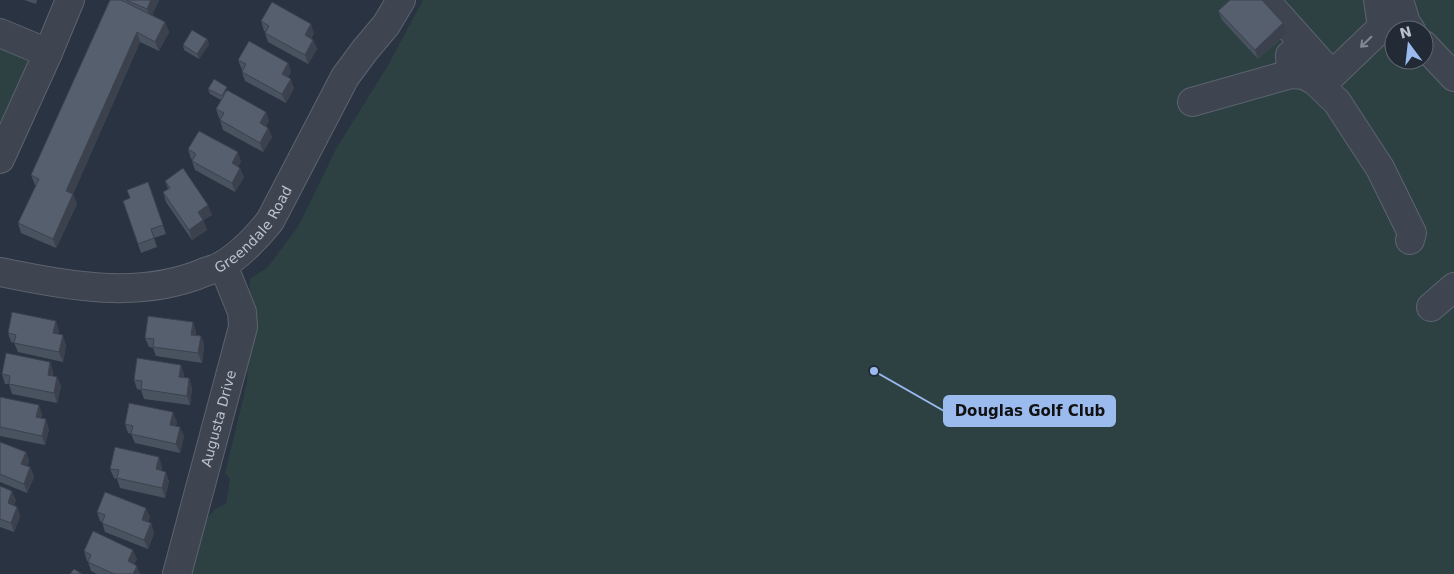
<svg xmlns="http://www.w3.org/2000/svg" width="1454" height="574" font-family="'DejaVu Sans',sans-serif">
	<rect width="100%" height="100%" fill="#2a3341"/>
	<g fill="#2d4143" fill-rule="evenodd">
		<path d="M423,0h1031v574h-1267c7,-23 13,-63 39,-70l4,-25 -5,-6 22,-90 3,-104 18,-12 31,-42 37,-76 51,-82zM1394,30h30v30h-30z"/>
		<polygon points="0,41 29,55 30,67 0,130"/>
	</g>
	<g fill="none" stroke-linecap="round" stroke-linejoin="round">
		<g stroke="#5c636e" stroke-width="30">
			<g id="minor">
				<polyline points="1265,0 1332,75 1382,27 1378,0"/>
				<polyline points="1399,0 1406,23 1411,30"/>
				<polyline points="0,33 48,53"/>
				<polyline points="1424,45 1454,77"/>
				<polyline points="1291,74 1304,75 1315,81 1337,102 1380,168 1412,233 1410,240"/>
				<polyline points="1192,102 1291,74 1290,55"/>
				<polyline points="0,159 48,53 70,0"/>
				<path id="s1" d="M0,272c67,14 140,28 205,0 6,-2 13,-4 18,-7 18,-11 34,-28 47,-44l75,-144 20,-27 21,-25 15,-25"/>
				<polyline points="1431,307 1454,287"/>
				<path id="s2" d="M177,574l66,-247 -1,-15 -19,-47"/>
			</g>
		</g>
		<use href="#minor" stroke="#3e4551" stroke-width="28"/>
	</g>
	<g fill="#49525f">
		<polygon points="24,0 37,0 36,4"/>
		<polygon points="110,0 159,0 152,15 165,22 169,32 159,51 140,42 73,194 77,204 56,248 21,233 18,223 36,185 35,185 31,175"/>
		<polygon points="1218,11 1287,33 1258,59 1222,20"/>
		<polygon points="261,21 314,33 311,39 313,40 317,49 308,64 268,42 265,33 265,31 264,31"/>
		<polygon points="207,39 209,44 199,59 184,50 183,45"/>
		<polygon points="238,60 288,63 291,72 288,77 294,88 286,103 245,81 242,72 243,70 242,70"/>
		<polygon points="208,89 229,92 266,112 269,121 266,126 268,128 272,137 263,152 223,130 220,120 220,119 219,118 216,109 221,100 210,94"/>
		<polygon points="188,149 241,161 238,167 244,177 235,192 195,170 192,161 192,159 191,159"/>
		<polygon points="165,181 212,215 203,220 207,230 192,240 166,202 163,192 168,189"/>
		<polygon points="148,182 166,234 154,238 157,247 141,253 123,201 130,198"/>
		<polygon points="193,322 196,332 196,335 201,336 204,345 202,363 156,356 153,348 149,347 145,338"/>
		<polygon points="59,330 58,334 66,345 63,362 18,352 14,343 11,342 8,333"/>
		<polygon points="50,362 53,372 53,376 57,377 61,386 57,403 12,394 9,384 5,384 2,374"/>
		<polygon points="184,374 184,378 189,378 192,388 190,405 144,399 141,390 137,389 134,380"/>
		<polygon points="0,397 42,414 41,418 49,429 45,445 0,436"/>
		<polygon points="177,422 176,426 184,436 180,453 135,443 131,434 128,433 125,424"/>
		<polygon points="0,442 26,452 29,461 27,466 30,467 34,477 27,493 0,482"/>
		<polygon points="162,466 161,471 169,481 165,498 120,488 117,479 114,478 110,469"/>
		<polygon points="0,486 16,500 14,505 17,507 20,516 14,532 0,527"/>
		<polygon points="97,512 150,517 148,522 151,523 154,533 148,549 105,532 102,522 100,521"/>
		<polygon points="84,551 137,559 134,564 140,574 97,574 91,571 88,562 88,561 87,561"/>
	</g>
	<g fill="#3c424d">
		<polygon points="151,0 159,0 150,19 147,9"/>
		<polygon points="165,22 169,32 159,51 155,42"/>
		<polygon points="1283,23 1287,33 1258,59 1255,50"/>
		<polygon points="311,24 314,33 308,44 305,35"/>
		<polygon points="137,32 140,42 70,201 66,191"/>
		<polygon points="207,39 209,44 199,59 197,54"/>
		<polygon points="313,40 317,49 308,64 305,55"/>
		<polygon points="288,63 291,72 285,83 282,74"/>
		<polygon points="291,79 294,88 286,103 282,94"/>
		<polygon points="266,112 269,121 263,132 260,123"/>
		<polygon points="268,128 272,137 263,152 260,143"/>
		<polygon points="238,152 241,161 235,172 232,163"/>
		<polygon points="240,168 244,177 235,192 232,183"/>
		<polygon points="73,194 77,204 56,248 53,239"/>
		<polygon points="208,205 212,215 201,222 198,212"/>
		<polygon points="203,220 207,230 192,240 189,230"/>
		<polygon points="56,321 59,330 57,343 53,333"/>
		<polygon points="193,322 196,332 194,344 191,335"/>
		<polygon points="63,335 66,345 63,362 59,352"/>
		<polygon points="201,336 204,345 202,363 198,353"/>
		<polygon points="50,362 53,372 51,384 48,375"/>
		<polygon points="181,365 184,374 183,386 179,377"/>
		<polygon points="57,377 61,386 57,403 54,393"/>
		<polygon points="189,378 192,388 190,405 187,396"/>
		<polygon points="39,405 42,414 39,427 36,417"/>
		<polygon points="173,412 177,422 174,434 170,425"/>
		<polygon points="46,419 49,429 45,445 42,436"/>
		<polygon points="180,427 184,436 180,453 176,444"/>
		<polygon points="26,452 29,461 24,473 21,464"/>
		<polygon points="159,457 162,466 159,479 156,469"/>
		<polygon points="30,467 34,477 27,493 24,484"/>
		<polygon points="166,472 169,481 165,498 162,488"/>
		<polygon points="12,491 16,500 11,512 8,503"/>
		<polygon points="17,507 20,516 14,532 11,523"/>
		<polygon points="146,508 150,517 145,529 142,520"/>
		<polygon points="151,523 154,533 148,549 144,540"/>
		<polygon points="133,550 137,559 131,571 128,561"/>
		<polygon points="137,566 140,574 133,574"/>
	</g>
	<g fill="#555f6e" stroke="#3c424d">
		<polygon points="110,0 121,0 165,22 155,42 137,32 66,191 73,194 53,239 18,223 39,179 31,175"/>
		<polygon points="126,0 151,0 147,9"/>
		<polygon points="1230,0 1262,0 1283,23 1255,50 1218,11"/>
		<polygon points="272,2 311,24 305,35 313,40 305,55 265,33 269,26 261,21"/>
		<polygon points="192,30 207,39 197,54 183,45"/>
		<polygon points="249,41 288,63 282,74 291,79 282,94 242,72 246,64 238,60"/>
		<polygon points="214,79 227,87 222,96 208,89"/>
		<polygon points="227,90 266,112 260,123 268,128 260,143 220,120 224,113 216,109"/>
		<polygon points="199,131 238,152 232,163 240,168 232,183 192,161 196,154 188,149"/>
		<polygon points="183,168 208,205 198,212 203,220 189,230 163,192 170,188 165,181"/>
		<polygon points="148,182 163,225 151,229 154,238 138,244 123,201 130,198 127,190"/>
		<polygon points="12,312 56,321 53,333 63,335 59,352 14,343 16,335 8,333"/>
		<polygon points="148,316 193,322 191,335 201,336 198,353 153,347 154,339 145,338"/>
		<polygon points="6,353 50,362 48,375 57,377 54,393 9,384 10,376 2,374"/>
		<polygon points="137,358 181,365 179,377 189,378 187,396 141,389 142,381 134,380"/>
		<polygon points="0,397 39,405 36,417 46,419 42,436 0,427"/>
		<polygon points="129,403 173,412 170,425 180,427 176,444 131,434 133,426 125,424"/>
		<polygon points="0,442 26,452 21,464 30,467 24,484 0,474"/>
		<polygon points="115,447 159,457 156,469 166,472 162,488 117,478 119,470 110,469"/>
		<polygon points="0,486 12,491 8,503 17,507 11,523 0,519"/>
		<polygon points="105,492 146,508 142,520 151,523 144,540 102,523 105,515 97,512"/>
		<polygon points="93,531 133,550 128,561 137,566 133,574 114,574 88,562 91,555 84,551"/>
		<polygon points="74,569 82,574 70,574"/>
	</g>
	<defs><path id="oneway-shaft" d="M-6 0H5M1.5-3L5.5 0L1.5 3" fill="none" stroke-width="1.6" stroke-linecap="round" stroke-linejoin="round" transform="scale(1.25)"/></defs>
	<use stroke="#838994" href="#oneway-shaft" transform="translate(1366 42) rotate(136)"/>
	<g text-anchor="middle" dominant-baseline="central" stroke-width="4" stroke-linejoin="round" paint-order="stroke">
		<g font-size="14" fill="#bbc1cb" stroke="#222a36">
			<text stroke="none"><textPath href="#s1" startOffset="275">Greendale Road</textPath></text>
			<text stroke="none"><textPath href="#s2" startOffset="161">Augusta Drive</textPath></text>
		</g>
	</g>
	<path fill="none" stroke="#9bbbef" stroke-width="2" d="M874 371L944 411"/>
	<circle fill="#9bbbef" stroke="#222a36" stroke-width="2" cx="874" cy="371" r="5"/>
	<rect fill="#9bbbef" stroke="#9bbbef" stroke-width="2" x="944" y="396" width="171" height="30" rx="5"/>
	<g font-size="15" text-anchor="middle" font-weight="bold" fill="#111">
		<text x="1030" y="416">Douglas Golf Club</text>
	</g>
	<g transform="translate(1409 45) rotate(345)"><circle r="24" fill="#222a36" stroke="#5f6672"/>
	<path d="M0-4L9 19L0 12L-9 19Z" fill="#9bbbef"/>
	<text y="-8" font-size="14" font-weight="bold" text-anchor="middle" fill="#bbc1cb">N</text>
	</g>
</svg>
